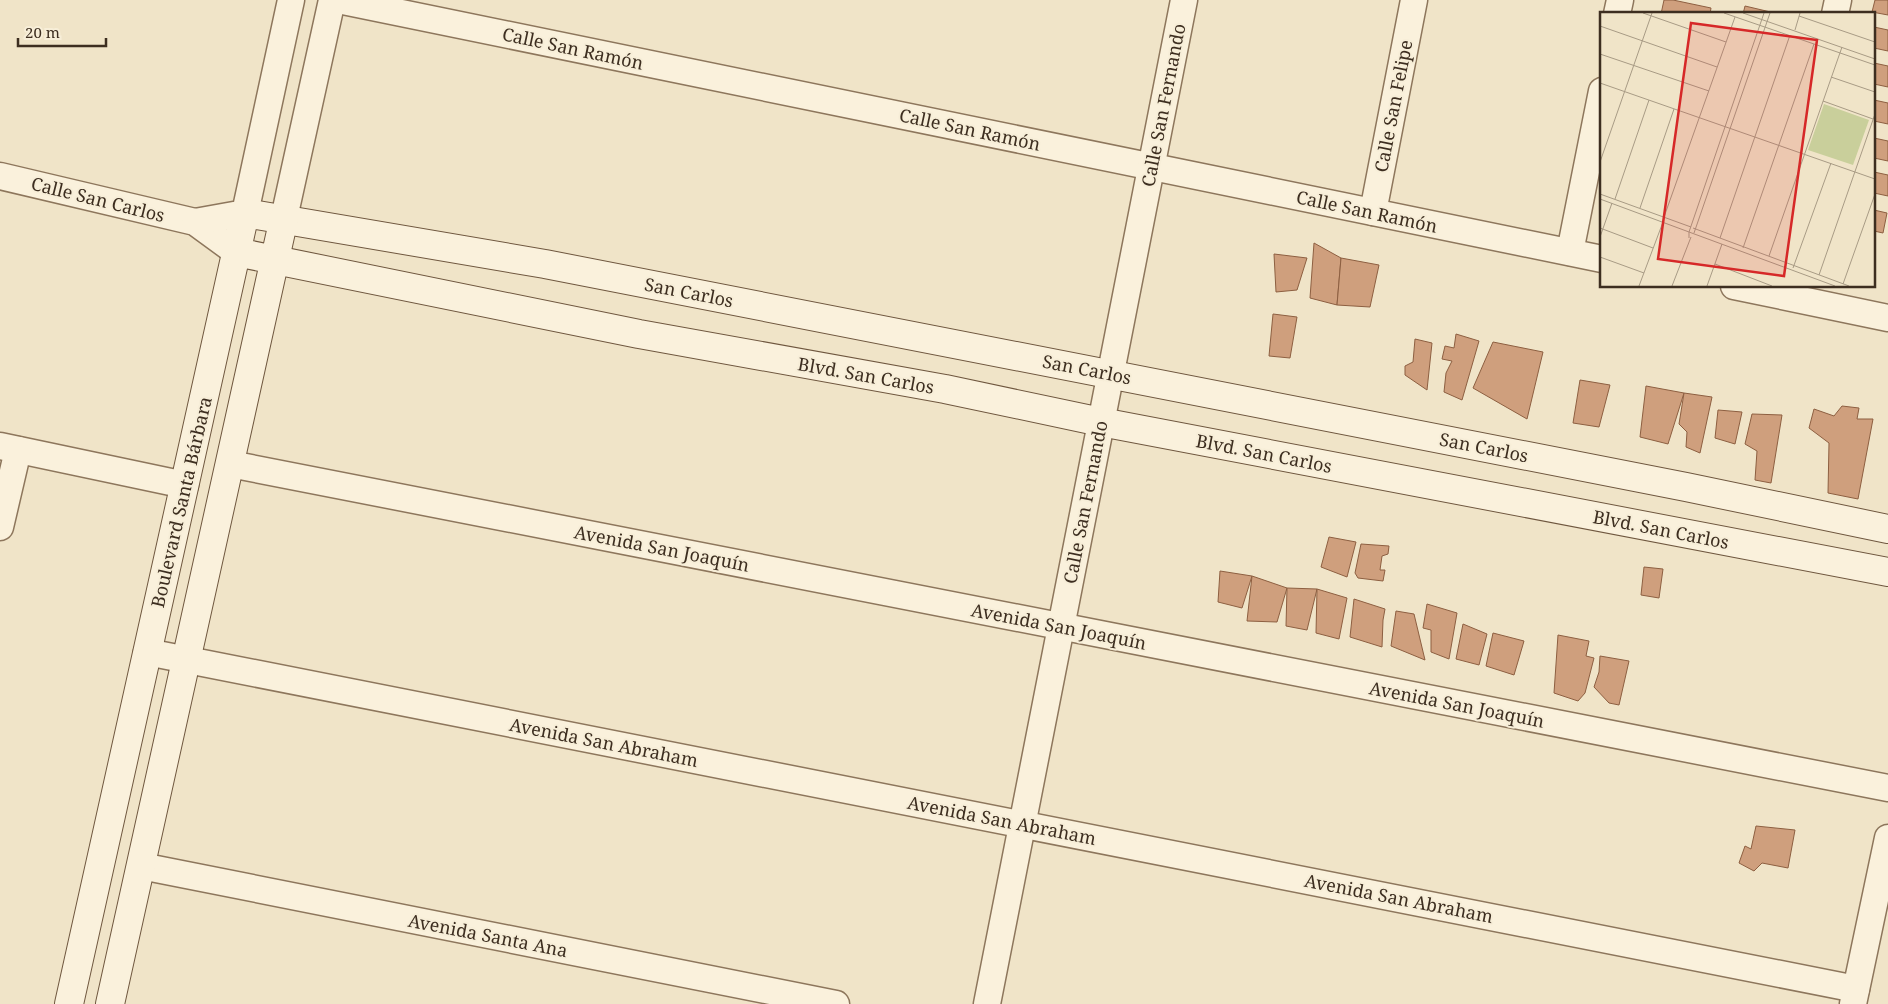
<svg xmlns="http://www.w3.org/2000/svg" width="1888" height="1004" font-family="'Noto Serif',serif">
	<rect width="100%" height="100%" fill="#f0e4c8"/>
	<g fill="#cf9f7d" stroke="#8d5f41">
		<polygon points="1664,0 1673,0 1711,8 1710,14 1661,14"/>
		<polygon points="1875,0 1888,0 1888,15 1872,12"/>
		<polygon points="1745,6 1779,14 1743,14"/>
		<polygon points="1874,27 1888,30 1888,51 1874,48"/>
		<polygon points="1874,63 1888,66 1888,87 1874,84"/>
		<polygon points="1874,100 1888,103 1888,124 1874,121"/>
		<polygon points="1874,138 1888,141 1888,161 1874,158"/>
		<polygon points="1874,172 1888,175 1888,196 1874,193"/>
		<polygon points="1874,210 1887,213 1883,233 1874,231"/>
		<polygon points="1314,243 1341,258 1337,305 1310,298"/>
		<polygon points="1274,254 1307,258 1297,290 1276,292"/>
		<polygon points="1341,258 1379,265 1370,307 1337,305"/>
		<polygon points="1273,314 1297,317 1290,358 1269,356"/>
		<polygon points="1456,334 1479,341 1462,400 1444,392 1446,373 1452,361 1442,359 1445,346 1454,348"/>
		<polygon points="1415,339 1432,343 1427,390 1405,375 1405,366 1413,362"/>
		<polygon points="1493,342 1543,352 1527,419 1473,388"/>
		<polygon points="1580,380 1610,385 1599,427 1573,423"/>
		<polygon points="1646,386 1684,393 1668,444 1640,437"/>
		<polygon points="1684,393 1712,397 1700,453 1686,447 1687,432 1679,424"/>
		<polygon points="1842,406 1859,408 1857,419 1873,419 1858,499 1828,493 1829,443 1809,428 1814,409 1834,416"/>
		<polygon points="1718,410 1742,412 1735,444 1715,438"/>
		<polygon points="1752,414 1782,415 1771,483 1755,480 1757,451 1745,444"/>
		<polygon points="1329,537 1356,542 1347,577 1321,567"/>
		<polygon points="1361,544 1389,546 1388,554 1382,556 1380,570 1385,570 1383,581 1358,578 1355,573"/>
		<polygon points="1644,567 1663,569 1659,598 1641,595"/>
		<polygon points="1220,571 1252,576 1242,608 1218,602"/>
		<polygon points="1252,576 1287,588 1277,622 1247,621"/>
		<polygon points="1287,588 1317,589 1307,630 1286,626"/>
		<polygon points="1317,589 1347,598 1339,639 1316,633"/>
		<polygon points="1354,599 1385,609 1383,620 1382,647 1350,637"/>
		<polygon points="1427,604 1457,613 1449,659 1431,652 1431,630 1423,628"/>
		<polygon points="1396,611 1414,614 1425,660 1391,646"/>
		<polygon points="1463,624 1487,634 1479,665 1456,659"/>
		<polygon points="1493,633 1524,641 1514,675 1486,666"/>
		<polygon points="1558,635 1589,641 1586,656 1594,658 1585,693 1578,701 1554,693"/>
		<polygon points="1600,656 1629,661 1619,705 1609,703 1594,687 1599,672"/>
		<polygon points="1756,826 1795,830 1788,868 1762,863 1754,871 1739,863 1745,846 1751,849"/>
	</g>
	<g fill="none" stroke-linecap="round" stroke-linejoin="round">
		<g stroke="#8d765c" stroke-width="29">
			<g id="street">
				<polyline points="338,0 1602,259"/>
				<polyline points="1617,14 1620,0"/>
				<polyline points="1835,14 1838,0"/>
				<polyline points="0,176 195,222 236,252"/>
				<polyline points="1373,212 1414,0"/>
				<polyline points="284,218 332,0"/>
				<polyline points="195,222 245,213 291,0"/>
				<polyline points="1570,252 1602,91"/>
				<polyline points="1734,286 1888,318"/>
				<polyline points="0,446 185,485"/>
				<polyline points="230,464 1888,788"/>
				<polyline points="0,527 18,450"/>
				<polyline points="147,652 1856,989"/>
				<polyline points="141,866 836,1004"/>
				<polyline points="987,1004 1184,0"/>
				<polyline points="1853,1004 1888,838"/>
			</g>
		</g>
		<g stroke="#6f573f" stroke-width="30">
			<g id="secondary">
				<polyline points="236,252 639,334 945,389 1101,422 1888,572"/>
				<polyline points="69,1004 245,213 545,264 1686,487 1888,529"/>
				<polyline points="110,1004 284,218"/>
			</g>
		</g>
		<use href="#street" stroke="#faf1dc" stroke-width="26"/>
		<use href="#secondary" stroke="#faf1dc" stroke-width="28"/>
	</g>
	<g text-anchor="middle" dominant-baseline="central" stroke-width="4" stroke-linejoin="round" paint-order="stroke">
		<g font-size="18" fill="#3d2e20" stroke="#f7eed8">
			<text transform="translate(573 48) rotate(12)">Calle San Ramón</text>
			<text transform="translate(1163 105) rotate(-79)">Calle San Fernando</text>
			<text transform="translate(1393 106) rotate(-79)">Calle San Felipe</text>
			<text transform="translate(970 129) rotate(12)">Calle San Ramón</text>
			<text transform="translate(98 199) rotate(14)">Calle San Carlos</text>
			<text transform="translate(1367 211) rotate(12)">Calle San Ramón</text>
			<text transform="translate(689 292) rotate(11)">San Carlos</text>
			<text transform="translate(1087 369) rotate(11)">San Carlos</text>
			<text transform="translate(866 375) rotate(10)">Blvd. San Carlos</text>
			<text transform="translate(1484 447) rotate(11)">San Carlos</text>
			<text transform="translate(1264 453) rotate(11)">Blvd. San Carlos</text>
			<text transform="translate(181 502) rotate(-77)">Boulevard Santa Bárbara</text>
			<text transform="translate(1085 502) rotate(-79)">Calle San Fernando</text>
			<text transform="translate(1661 529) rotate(11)">Blvd. San Carlos</text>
			<text transform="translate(662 548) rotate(11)">Avenida San Joaquín</text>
			<text transform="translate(1059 626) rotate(11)">Avenida San Joaquín</text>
			<text transform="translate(1457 704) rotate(11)">Avenida San Joaquín</text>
			<text transform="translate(604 742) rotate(11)">Avenida San Abraham</text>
			<text transform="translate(1002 820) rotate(11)">Avenida San Abraham</text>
			<text transform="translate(1399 898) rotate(11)">Avenida San Abraham</text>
			<text transform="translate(488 935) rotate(11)">Avenida Santa Ana</text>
		</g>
	</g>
	<g transform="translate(1600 12)">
		<rect width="275" height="275" fill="#f0e4c8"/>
		<path d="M224,92l45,16 -16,45 -45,-15z" fill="#c9cf9b"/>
		<path fill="none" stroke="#a89b85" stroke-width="1" d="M43,1l83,29M124,1l151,52M143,1l132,46M164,1l-75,219 146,54M199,4l76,26M0,14l117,41M195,18l5,-17M0,42l109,37M231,65l44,15M0,71l275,96M223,89l50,18M0,150l52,-149M0,182l91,33M0,187l89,33v6M15,187l34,-99M40,196l34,-99M64,205l71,-200M0,216l53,20M93,216l156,58M94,221l76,-220M0,225l12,-34M120,226l70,-203M143,236l71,-204M169,244l73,-209M0,245l44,16M115,252l57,22M193,256l38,-105M219,263l56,-161M243,272l32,-90M39,274l24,-64M72,274l19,-49M107,274l15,-42"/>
		<path fill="#d62828" fill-opacity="0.15" stroke="#d62828" stroke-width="2.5" d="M91,11l126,17 -33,236 -126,-17z"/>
		<rect width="275" height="275" fill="none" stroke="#3d2e20" stroke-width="2.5"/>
	</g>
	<path d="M18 38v8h88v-8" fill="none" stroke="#3d2e20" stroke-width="2.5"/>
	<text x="25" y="38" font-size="15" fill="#3d2e20" stroke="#f7eed8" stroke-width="4" paint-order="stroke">20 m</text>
</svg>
